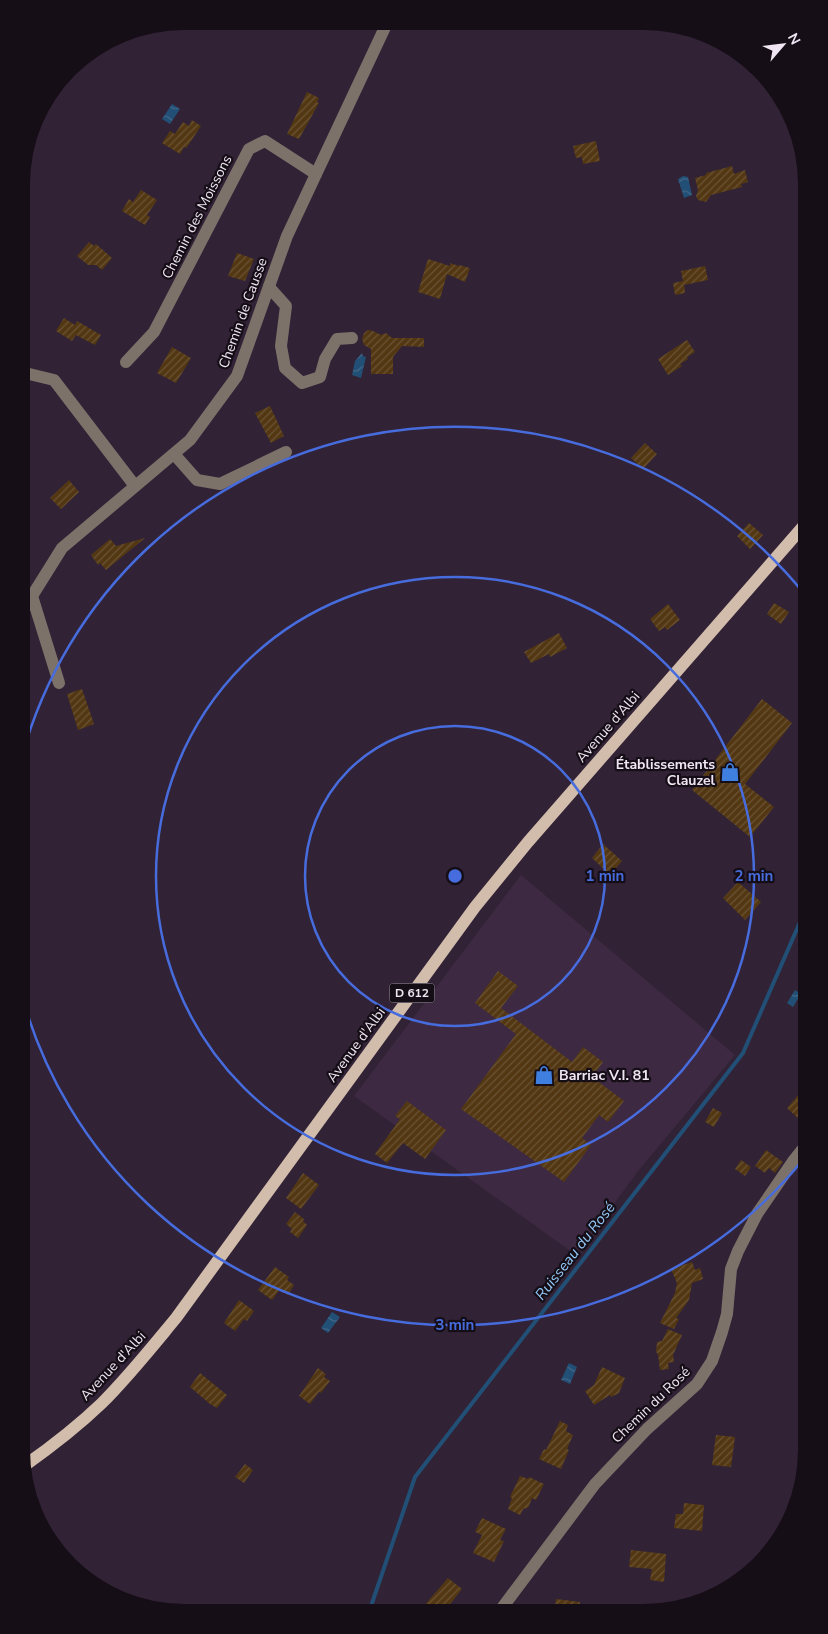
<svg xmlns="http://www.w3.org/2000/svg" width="828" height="1634" font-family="'Nunito Sans',sans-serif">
	<defs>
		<pattern id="water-waves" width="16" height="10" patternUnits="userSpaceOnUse" patternTransform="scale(1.25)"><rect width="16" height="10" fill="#224f75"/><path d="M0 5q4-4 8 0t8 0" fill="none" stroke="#426889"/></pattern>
		<pattern id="building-hatch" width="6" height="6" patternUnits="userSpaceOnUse" patternTransform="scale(1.25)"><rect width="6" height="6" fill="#523712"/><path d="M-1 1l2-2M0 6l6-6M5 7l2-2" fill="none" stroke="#6b5435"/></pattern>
	</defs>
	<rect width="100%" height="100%" fill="#312235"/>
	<polygon fill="#3d2941" points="521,875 735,1055 639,1170 576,1255 354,1096"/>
	<g fill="url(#water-waves)">
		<polygon points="172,104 180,109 170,124 162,119"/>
		<polygon points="683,176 688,177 692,195 684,198 678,179"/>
		<polygon points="362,353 363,356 366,357 361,378 352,375 355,361"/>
		<polygon points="795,990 801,994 793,1007 787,1003"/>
		<polygon points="332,1312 340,1317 328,1333 321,1328"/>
		<polygon points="569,1363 577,1367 570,1384 561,1380"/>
	</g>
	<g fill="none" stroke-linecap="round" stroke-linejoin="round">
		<polyline stroke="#224f75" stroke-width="4" points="369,1612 415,1477 743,1053 807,906"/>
	</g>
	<g fill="url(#building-hatch)">
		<polygon points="307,92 319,98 317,102 319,103 299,139 287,134"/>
		<polygon points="192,120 201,126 189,144 186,148 184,147 180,154 162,143 170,131 175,134 183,122 189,126"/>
		<polygon points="596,141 600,161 583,164 582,157 576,158 573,146"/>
		<polygon points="732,166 734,174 745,170 748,182 741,184 742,187 711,195 706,202 698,200 696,196 698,190 695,178 706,175 706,173"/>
		<polygon points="141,190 157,200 147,215 150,217 145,225 122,211 129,199 133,202"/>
		<polygon points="89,242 94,246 96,244 112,258 102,270 96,265 88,265 77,256"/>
		<polygon points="237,253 254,259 245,281 228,276"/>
		<polygon points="428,259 450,266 450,263 459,266 459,265 470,268 465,282 447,274 440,299 418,292"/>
		<polygon points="705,266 708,280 684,285 684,282 685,293 675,295 673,283 683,281 681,271"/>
		<polygon points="64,318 75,325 77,321 101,335 95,345 76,335 72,341 56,331"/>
		<polygon points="368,330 373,331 381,335 386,333 392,338 424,338 424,347 402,346 393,357 393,374 371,374 371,349 364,345 362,339 364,333"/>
		<polygon points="687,340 695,352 687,357 688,359 680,364 682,366 668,375 658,359"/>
		<polygon points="172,347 191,358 176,383 157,373"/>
		<polygon points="270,406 284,436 271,443 255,413"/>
		<polygon points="645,443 657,454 643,469 631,458"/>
		<polygon points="69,480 79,492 61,509 50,498"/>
		<polygon points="749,523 763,535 750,549 737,536"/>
		<polygon points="145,538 106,570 100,563 98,565 91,555 110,539 116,546"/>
		<polygon points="774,603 789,612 781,624 767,614"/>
		<polygon points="668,604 680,620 667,630 665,627 659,631 650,619"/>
		<polygon points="559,633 567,648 550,657 549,654 531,663 524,652"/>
		<polygon points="82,689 94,724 78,730 67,694"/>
		<polygon points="762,699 792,723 745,784 774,807 750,837 692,790"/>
		<polygon points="603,844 622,861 610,875 592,858"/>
		<polygon points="738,882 761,902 745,920 723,898"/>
		<polygon points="498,971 518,986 501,1008 572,1062 583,1047 603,1062 592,1077 624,1101 608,1122 599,1115 582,1138 591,1145 564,1182 461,1109 516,1034 475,1003"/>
		<polygon points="806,1086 806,1113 800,1120 787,1108"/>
		<polygon points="407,1101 446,1130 425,1159 403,1143 387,1163 375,1154 400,1119 395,1116"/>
		<polygon points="713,1108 722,1113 714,1127 705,1122"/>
		<polygon points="766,1150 783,1162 775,1173 769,1168 765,1173 755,1166"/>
		<polygon points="741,1160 751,1167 745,1176 735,1169"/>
		<polygon points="303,1173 319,1185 301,1209 286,1198"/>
		<polygon points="295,1212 304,1219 303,1221 307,1225 298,1238 290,1232 292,1229 286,1224"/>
		<polygon points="692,1262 695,1270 700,1268 703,1279 692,1283 689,1300 676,1318 679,1319 674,1329 660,1323 675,1293 677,1283 671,1269"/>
		<polygon points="275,1267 289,1277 287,1280 294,1285 288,1295 280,1289 272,1300 258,1290"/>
		<polygon points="239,1300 254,1311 247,1321 244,1319 235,1331 224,1323"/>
		<polygon points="668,1329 682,1335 673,1355 674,1362 668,1363 669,1369 660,1370 658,1354 656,1352 657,1342 662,1341"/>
		<polygon points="602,1367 625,1378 619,1393 611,1397 610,1395 594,1405 585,1391 594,1385"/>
		<polygon points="318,1368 326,1374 324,1377 330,1381 321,1393 319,1392 310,1404 299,1396"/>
		<polygon points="200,1373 227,1395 217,1408 210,1404 190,1387"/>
		<polygon points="560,1421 568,1425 566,1431 573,1435 567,1449 569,1450 561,1469 539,1459 544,1449 546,1450"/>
		<polygon points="716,1435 735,1437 731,1467 712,1465"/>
		<polygon points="245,1464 253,1470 244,1483 235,1477"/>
		<polygon points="520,1476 528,1479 529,1477 544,1484 536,1500 532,1498 529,1506 526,1509 524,1508 520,1515 508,1509 512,1498 510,1497"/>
		<polygon points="684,1503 704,1505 702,1531 674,1528 676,1514 683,1514"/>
		<polygon points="482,1518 506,1529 500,1540 504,1541 494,1562 473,1553 482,1535 475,1532"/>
		<polygon points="631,1550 666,1554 664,1582 650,1580 652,1569 629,1567"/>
		<polygon points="448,1578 462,1589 444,1612 429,1612 423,1607"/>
		<polygon points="556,1599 580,1602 579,1613 554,1612"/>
	</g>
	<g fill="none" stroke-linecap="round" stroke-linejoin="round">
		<g stroke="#7d726a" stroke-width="12">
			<polyline points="269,287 286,306 281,346 285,368 302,383 320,377 325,359 337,339 352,338"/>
			<polyline points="126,362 154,332 249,149 265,141 316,174"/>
			<polyline points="25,373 54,380 135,486"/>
			<polyline points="174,454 197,480 220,484 286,452"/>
			<polyline points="32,596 59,683"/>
			<polyline points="22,612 62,548 190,440 237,376 287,236 387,23"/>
			<polyline points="499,1612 595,1484 647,1429 697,1384 712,1361 722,1332 727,1314 731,1269 738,1251 757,1214 794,1160 806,1145"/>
		</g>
		<path stroke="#d2bcab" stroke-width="12" d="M24,1466c27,-19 54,-40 78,-63 27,-27 50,-56 74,-85l299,-411 53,-65 279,-320"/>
	</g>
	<g fill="none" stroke="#476cdd" stroke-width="2.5">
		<circle cx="455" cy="876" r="150"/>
		<circle cx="455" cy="876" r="299"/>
		<path d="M806 1156A449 449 0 0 1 22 996M22 756A449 449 0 0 1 806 596"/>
	</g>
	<defs>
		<g id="shop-bare" transform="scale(1.5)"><path d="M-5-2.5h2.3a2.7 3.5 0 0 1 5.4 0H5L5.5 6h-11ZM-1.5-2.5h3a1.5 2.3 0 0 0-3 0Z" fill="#3f7fe0" stroke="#150e17" stroke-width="2.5" paint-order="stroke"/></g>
	</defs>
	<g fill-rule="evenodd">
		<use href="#shop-bare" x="730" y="772"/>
		<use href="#shop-bare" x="544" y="1075"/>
	</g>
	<g text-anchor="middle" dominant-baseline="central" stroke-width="4.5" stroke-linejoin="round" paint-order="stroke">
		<rect fill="#150e17" stroke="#aea5b1" stroke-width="1" x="389.5" y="983.5" width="45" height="19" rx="4"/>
		<g font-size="12" font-weight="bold" fill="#f0e6f3">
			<text x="412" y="993">D 612</text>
		</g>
		<g font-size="14" fill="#f0e6f3" stroke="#150e17">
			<text transform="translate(197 217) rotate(-63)">Chemin des Moissons</text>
			<text transform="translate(243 313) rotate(-70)">Chemin de Causse</text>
			<text transform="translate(608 727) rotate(-49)">Avenue d'Albi</text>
			<text transform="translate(356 1045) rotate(-54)">Avenue d'Albi</text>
			<text transform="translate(113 1366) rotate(-47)">Avenue d'Albi</text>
			<text transform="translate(651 1405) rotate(-44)">Chemin du Rosé</text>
		</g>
		<g font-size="14" font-weight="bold" fill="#f0e6f3" stroke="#150e17" text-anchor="end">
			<text x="715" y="764">Établissements<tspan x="715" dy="16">Clauzel</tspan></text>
			<text x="559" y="1075" text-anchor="start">Barriac V.I. 81</text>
		</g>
		<g font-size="15" font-style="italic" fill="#94c9f9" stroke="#150e17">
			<text transform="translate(575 1251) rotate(-52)">Ruisseau du Rosé</text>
		</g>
	</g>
	<path d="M0 0H828V1634H0ZM184 30H644A154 154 0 0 1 798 184V1450A154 154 0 0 1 644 1604H184A154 154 0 0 1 30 1450V184A154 154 0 0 1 184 30Z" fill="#150e17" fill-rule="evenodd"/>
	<circle cx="455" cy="876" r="8" fill="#476cdd" stroke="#150e17" stroke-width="2.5"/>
	<g font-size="15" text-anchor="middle" font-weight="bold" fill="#476cdd" stroke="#150e17" stroke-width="4.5" stroke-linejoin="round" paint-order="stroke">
		<text x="605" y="881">1 min</text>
		<text x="754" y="881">2 min</text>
		<text x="455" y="1330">3 min</text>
	</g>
	<g transform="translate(783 45) rotate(62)" stroke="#150e17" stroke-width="4" paint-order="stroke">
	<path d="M0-4L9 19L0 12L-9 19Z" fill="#f0e6f3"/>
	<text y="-8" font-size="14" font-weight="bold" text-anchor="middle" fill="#f0e6f3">N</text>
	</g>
</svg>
